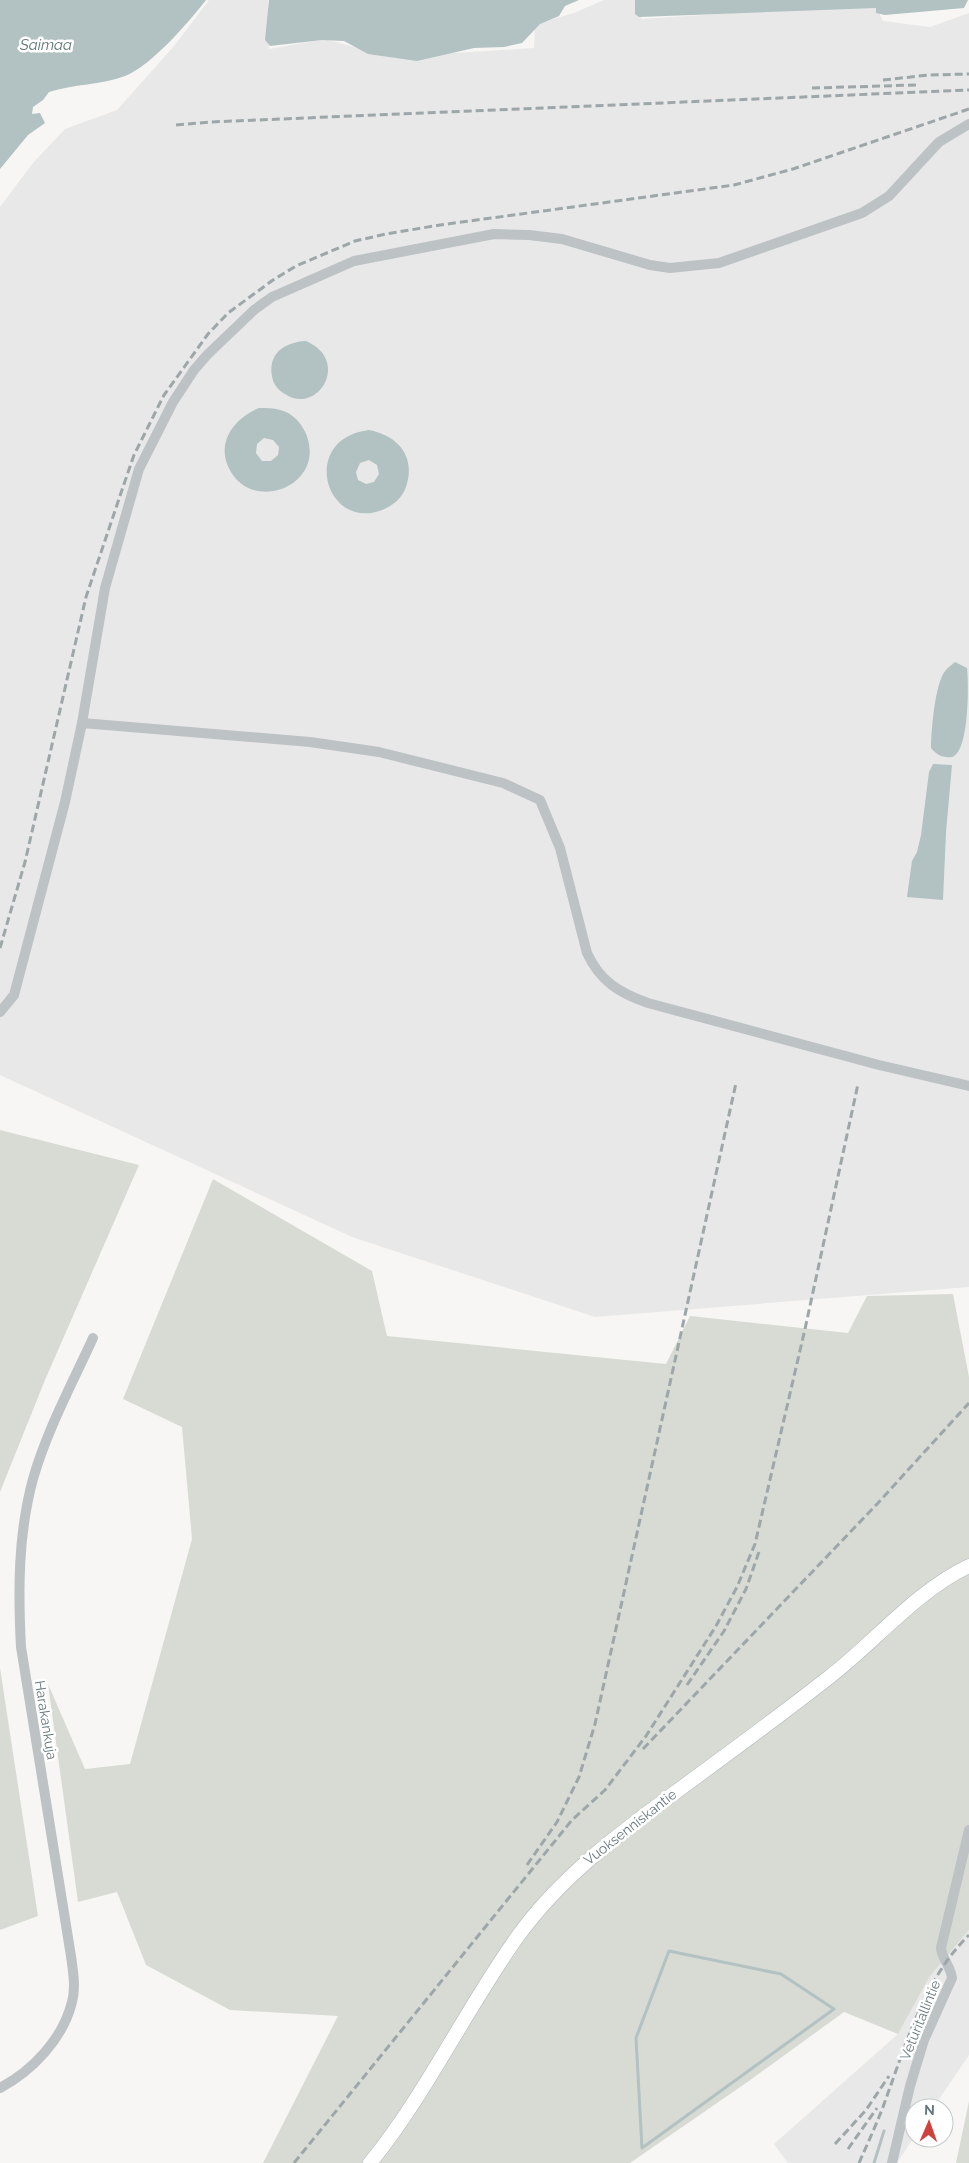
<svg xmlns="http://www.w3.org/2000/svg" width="969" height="2163" font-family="Raleway,sans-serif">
	<rect width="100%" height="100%" fill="#f7f6f4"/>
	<g fill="#e8e8e8">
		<polygon points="209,0 268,0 269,49 325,39 390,57 534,48 535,24 574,13 604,0 646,0 641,19 875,4 883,21 930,27 969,13 969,1287 595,1317 352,1237 0,1075 0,207 33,163 65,129 117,110 174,46"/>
		<polygon points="969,1930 969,2055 933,2108 914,2108 914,2137 897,2163 788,2163 774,2144 898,2034 930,1976"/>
	</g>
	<g fill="#d8dbd4">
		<polygon points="0,1130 139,1165 45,1380 0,1492"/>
		<polygon points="213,1179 372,1271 387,1336 666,1364 690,1316 848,1333 867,1296 953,1294 969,1377 969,1930 930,1976 898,2034 844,2012 749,2081 630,2163 263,2163 338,2016 230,2010 146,1965 117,1892 78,1902 48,1684 85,1769 130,1764 192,1539 182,1427 123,1399"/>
		<polygon points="0,1668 38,1916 0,1930"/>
		<polygon points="969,2101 969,2163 956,2163"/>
	</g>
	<g fill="#b2c1c2" fill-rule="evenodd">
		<path d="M0,0h206c-18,23 -55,66 -81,76 -24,9 -52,8 -76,16l-6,8 -10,7 -1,7 8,-1 5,10 -17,12 -28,34z"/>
		<polygon points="269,0 579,0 565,6 559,16 540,24 522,43 504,47 474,48 417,61 368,54 344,41 322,40 270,46 265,40"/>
		<polygon points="635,0 968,0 964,8 885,15 876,13 876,8 639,17 635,14"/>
		<path d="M306,341c46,20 11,75 -21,53 -7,-4 -12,-10 -13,-18 -4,-23 13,-34 34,-35z"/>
		<path d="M259,408c10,0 18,0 27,4 19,9 30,36 20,56 -14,27 -55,33 -73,7 -20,-28 -1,-56 26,-67zM264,438l9,2 6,7 -1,8 -7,6h-9l-6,-8 1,-9z"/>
		<path d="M369,430c30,6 47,27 37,57 -4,11 -13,19 -24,23 -56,22 -84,-71 -13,-80zM369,460l8,5 2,9 -5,8 -8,2 -8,-4 -2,-8 4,-9z"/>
		<path d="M955,662l12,6c2,18 2,85 -15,89 -10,1 -15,-2 -21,-9 0,-16 4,-67 15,-78 2,-3 6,-5 9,-8z"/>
		<polygon points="933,764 952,765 946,832 943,900 907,897 912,861 917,852 921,835 929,772"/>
	</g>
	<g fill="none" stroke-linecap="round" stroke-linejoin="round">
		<g stroke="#b2c1c2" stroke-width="3">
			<polygon points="669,1951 781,1974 834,2009 642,2148 636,2038"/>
			<polyline points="874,2163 884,2131"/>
		</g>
		<g stroke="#afb6b9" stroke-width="15">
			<path id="secondary" d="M370,2163c57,-70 95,-153 148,-227 42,-58 98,-100 155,-142 52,-38 104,-76 155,-116 46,-35 88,-87 141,-112"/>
		</g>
		<g stroke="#bdc2c4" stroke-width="10">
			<polyline points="82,723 105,588 139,469 173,402 194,370 207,355 254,310 272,297 354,261 494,234 529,235 562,239 650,265 670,268 719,263 862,213 889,196 939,142 969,124"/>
			<path d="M0,1012l14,-17 51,-193 17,-79 228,19 69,10 124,31 37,17 20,48 27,105c13,28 32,40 61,50l231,62 90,21"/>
			<path d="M0,2088c32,-17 63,-49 72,-86 4,-14 1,-31 -1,-46l-50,-309c-3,-56 -3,-113 12,-168 14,-49 39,-95 60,-141"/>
			<path d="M892,2163l18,-77 14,-46 28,-62c-1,-11 -10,-19 -11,-30l28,-118"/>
		</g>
		<use href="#secondary" stroke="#fff" stroke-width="14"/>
		<g stroke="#9da6a8" stroke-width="3" stroke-dasharray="8 4" stroke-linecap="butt">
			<polyline points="883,80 929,75 969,74"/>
			<polyline points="812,88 917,85"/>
			<polyline points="176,125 210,122 969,90"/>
			<polyline points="0,948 25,862 86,597 123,487 134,455 164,395 208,334 228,313 273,280 296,266 355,241 386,234 440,225 734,185 793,169 969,109"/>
			<polyline points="687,1685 724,1631 746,1589 760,1549"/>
			<polyline points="643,1749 878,1503 969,1403"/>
			<polyline points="527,1865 557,1822 579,1777 595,1724 736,1083"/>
			<polyline points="835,2144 866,2110 889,2076"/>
			<polyline points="848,2149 877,2108"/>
			<polyline points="294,2163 572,1820 605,1790 646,1736 716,1626 737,1587 755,1544 805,1329 858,1084"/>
			<path d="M859,2163c10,-23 21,-46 29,-70 20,-55 38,-116 81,-158"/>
		</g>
	</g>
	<g text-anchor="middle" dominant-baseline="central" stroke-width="5" stroke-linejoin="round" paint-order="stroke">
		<g font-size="14" fill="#66777c" stroke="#fff">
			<text transform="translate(46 1720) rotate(81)">Harakankuja</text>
			<text transform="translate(630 1827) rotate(-38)">Vuoksenniskantie</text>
			<text transform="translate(920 2020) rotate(-68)">Veturitallintie</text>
		</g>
		<g font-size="15" font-style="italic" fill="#607677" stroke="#fff">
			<text x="46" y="45">Saimaa</text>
		</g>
	</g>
	<g transform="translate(929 2123) rotate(2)"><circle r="24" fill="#ffffff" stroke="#c2c9cb"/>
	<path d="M0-4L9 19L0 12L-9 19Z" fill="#ce423e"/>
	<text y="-8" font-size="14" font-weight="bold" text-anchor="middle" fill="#66777c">N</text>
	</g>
</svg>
